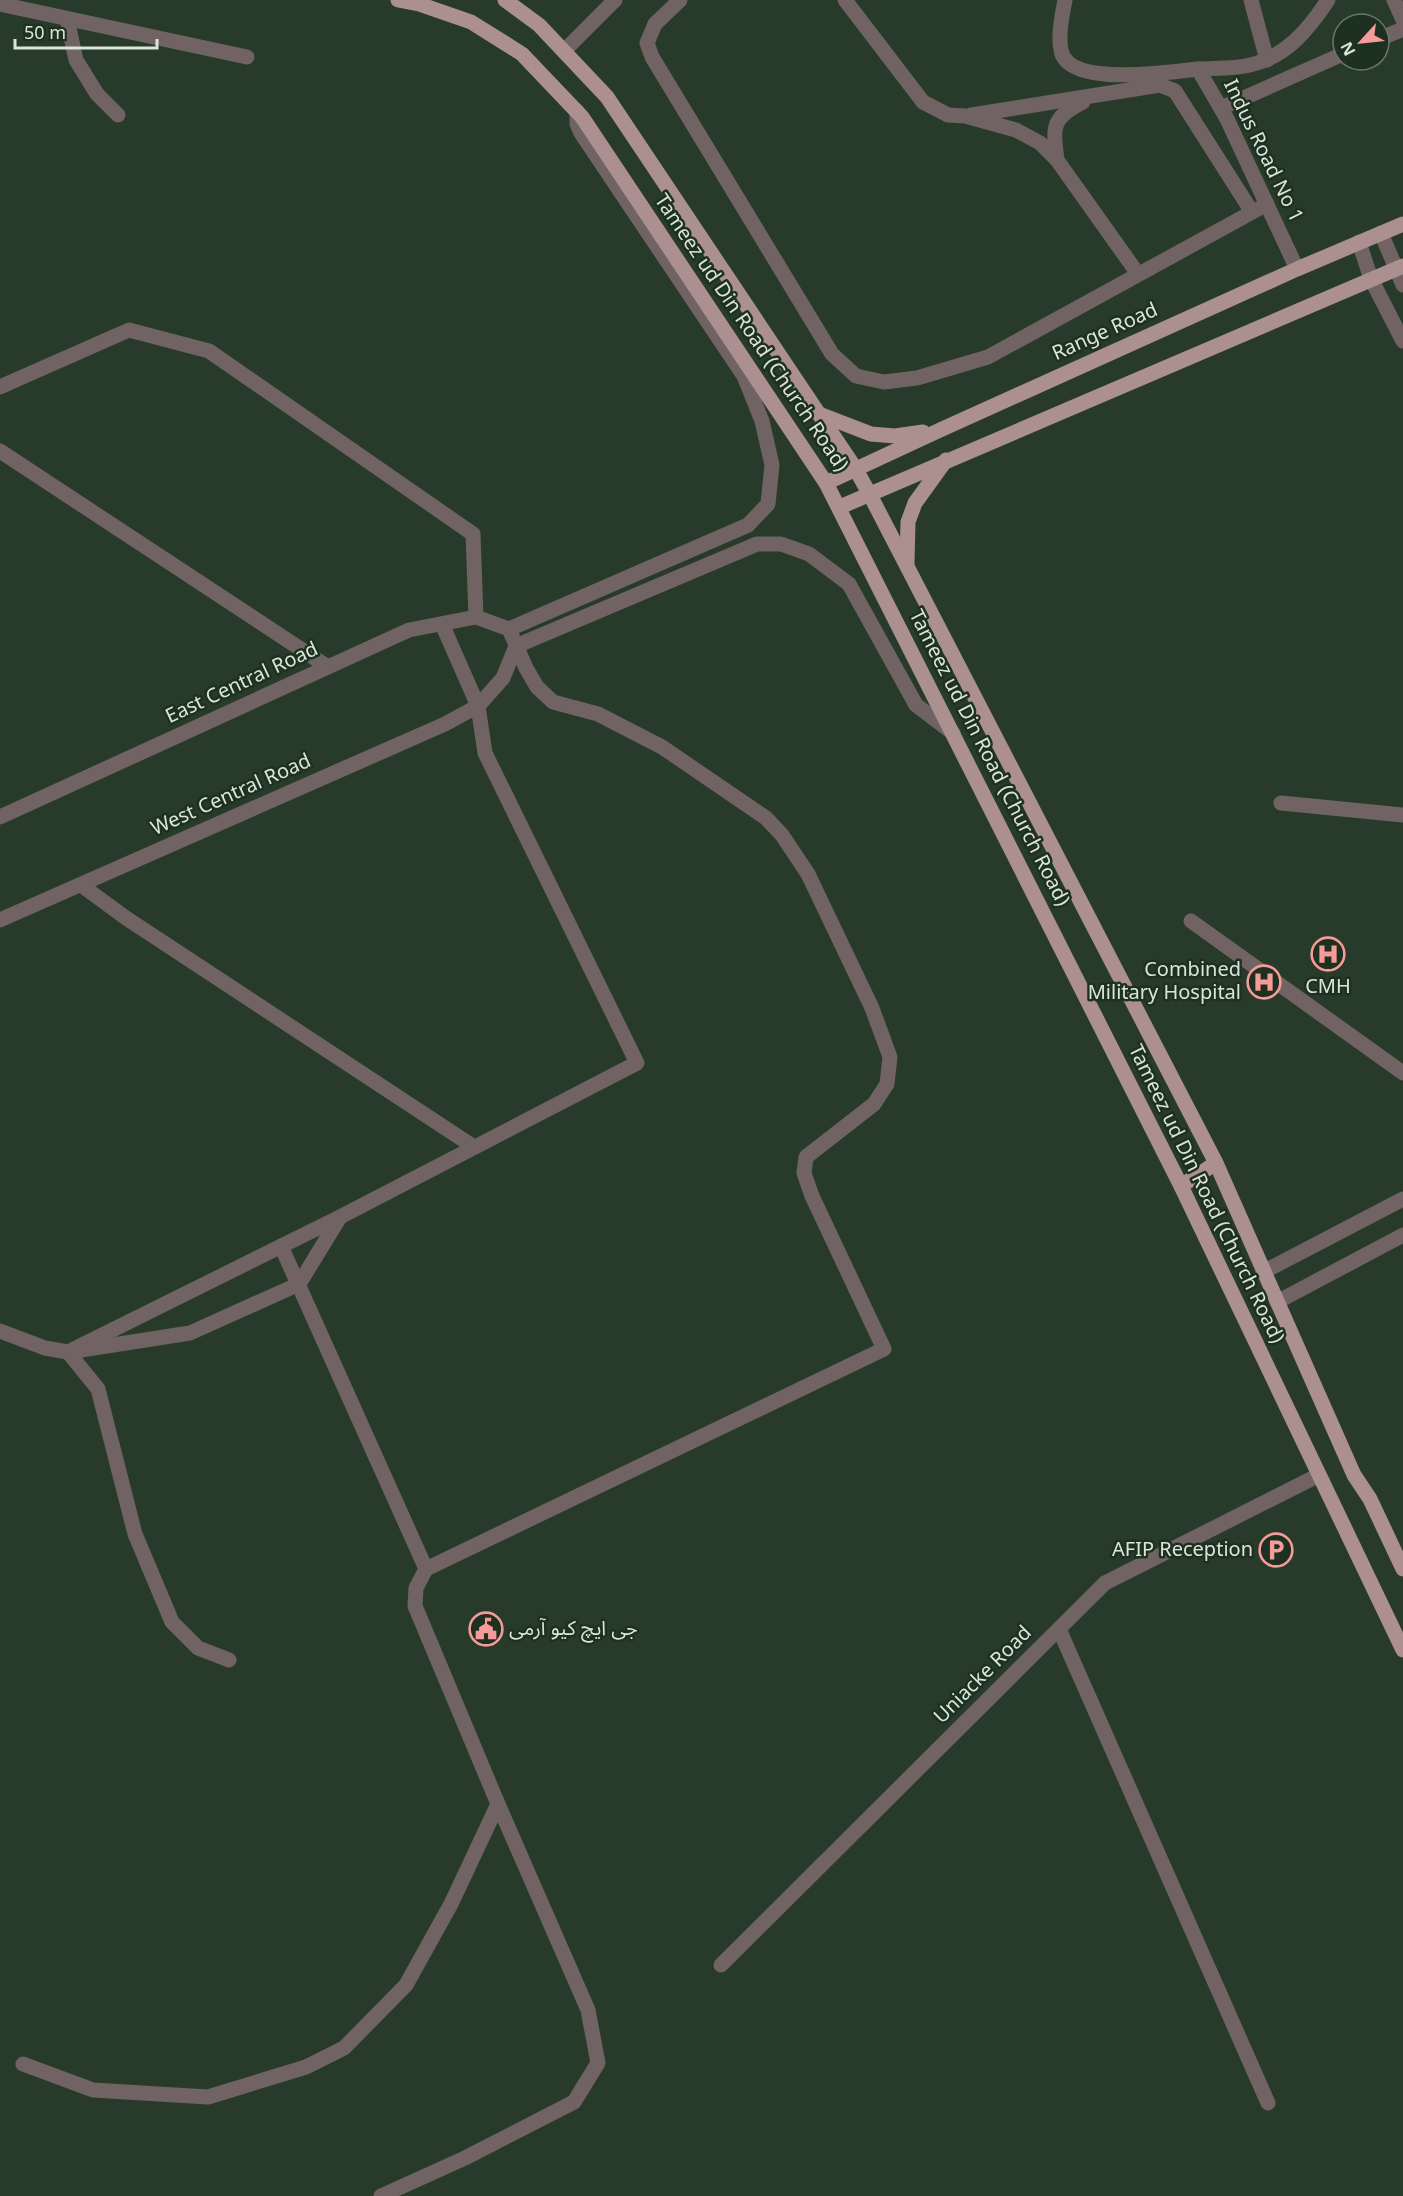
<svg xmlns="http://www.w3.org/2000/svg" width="1403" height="2196" font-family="Georgia,'Noto Sans Arabic',serif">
	<rect width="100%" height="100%" fill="#283b2a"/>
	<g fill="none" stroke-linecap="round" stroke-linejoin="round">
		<g stroke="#716363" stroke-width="15">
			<polyline points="680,0 655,24 647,43 652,57 832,354 856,376 884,382 917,378 988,357 1267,204"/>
			<polyline points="845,0 923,102 948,115 965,116 1016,130 1040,143 1057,160 1138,274"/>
			<path d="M1065,0c-3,16 -7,34 -4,50 6,38 111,22 137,19l29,50 70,150"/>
			<polyline points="1251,0 1267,60"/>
			<polyline points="1394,0 1403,20"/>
			<polyline points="0,4 247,57"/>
			<polyline points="67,19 76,60 97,94 118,115"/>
			<polyline points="1379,39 1403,29"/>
			<polyline points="564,51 615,0"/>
			<path d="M1198,69c17,-1 36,0 52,-4 36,-8 59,-36 78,-65"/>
			<polyline points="1221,108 1343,54"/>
			<polyline points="971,115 1160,85 1175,91 1252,212"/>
			<path d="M1057,160c-4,-33 -6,-42 26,-58"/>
			<polyline points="1381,233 1403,285"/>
			<polyline points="1359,242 1371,279 1403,341"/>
			<polyline points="0,387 129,330 209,351 473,534 476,617"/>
			<polyline points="0,451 328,667"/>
			<polyline points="509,629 748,525 768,504 772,465 762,421 744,376 581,133 577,124 577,111"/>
			<polyline points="516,646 757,544 781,544 809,554 849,584 916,705 953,733"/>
			<polyline points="1281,803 1403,815"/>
			<polyline points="0,817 409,630 476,617 509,629"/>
			<polyline points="81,885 126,918 474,1147"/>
			<polyline points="0,920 445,724 478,706 503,678 516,646"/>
			<polyline points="1191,921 1403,1073"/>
			<polyline points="281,1246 426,1569"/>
			<polyline points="1263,1272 1403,1199"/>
			<polyline points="1277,1302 1403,1235"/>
			<polyline points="0,1331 45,1348 68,1352 190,1333 299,1284 340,1217"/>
			<polyline points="68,1352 340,1217 637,1063 485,753 478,706 442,624"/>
			<polyline points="68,1352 98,1389 135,1534 172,1622 198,1648 229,1660"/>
			<polyline points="1059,1629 1268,2103"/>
			<polyline points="721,1965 1105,1583 1319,1475"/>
			<polyline points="23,2064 93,2090 208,2097 306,2067 344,2048 406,1985 451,1904 498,1804"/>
			<polyline points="381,2196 465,2158 574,2102 598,2063 588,2010 498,1804 415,1606 416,1588 426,1569 884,1349 812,1196 804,1173 806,1157 874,1104 887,1084 890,1057 872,1008 808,874 782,835 766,818 662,747 598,714 553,702 537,687 526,668 509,629"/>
		</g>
		<g stroke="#ab908f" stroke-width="15">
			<polyline points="398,0 419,4 471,22 522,54 582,117 826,483 1181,1186 1403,1650"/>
			<polyline points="505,0 539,25 607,97 855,468 869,493 1216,1163 1354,1475 1370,1499 1403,1569"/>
			<polyline points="819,414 871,434 895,436 923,432"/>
			<polyline points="826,483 940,430 1297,269 1403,224"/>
			<polyline points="840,507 1403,266"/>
			<polyline points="907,563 908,522 915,503 946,460"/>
			<polyline points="1181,1186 1216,1163"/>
		</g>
	</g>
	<defs>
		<g id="hospital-ring" transform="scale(1.725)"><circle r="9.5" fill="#1e3020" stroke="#f59b9a" stroke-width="1.5"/><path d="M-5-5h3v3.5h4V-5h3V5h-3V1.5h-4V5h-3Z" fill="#f59b9a"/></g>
		<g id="parking-ring" transform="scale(1.725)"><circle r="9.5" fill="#1e3020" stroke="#f59b9a" stroke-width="1.5"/><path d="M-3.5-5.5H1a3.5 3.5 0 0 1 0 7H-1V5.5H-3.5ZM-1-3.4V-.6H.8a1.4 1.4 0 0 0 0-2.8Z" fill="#f59b9a"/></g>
		<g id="civic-ring" transform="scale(1.725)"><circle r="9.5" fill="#1e3020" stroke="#f59b9a" stroke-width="1.5"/><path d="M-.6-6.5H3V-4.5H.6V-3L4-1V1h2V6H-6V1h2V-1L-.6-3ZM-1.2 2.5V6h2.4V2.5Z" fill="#f59b9a"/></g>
	</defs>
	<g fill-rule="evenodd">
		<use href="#hospital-ring" x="1328" y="954"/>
		<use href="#hospital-ring" x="1264" y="982"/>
		<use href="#parking-ring" x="1276" y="1550"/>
		<use href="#civic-ring" x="486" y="1629"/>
	</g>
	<g text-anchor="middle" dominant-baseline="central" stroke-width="5" stroke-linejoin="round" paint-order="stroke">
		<g font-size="20" fill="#dae5da" stroke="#1e3020">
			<text transform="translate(1263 151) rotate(64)">Indus Road No 1</text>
			<text transform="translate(1105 332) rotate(-24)">Range Road</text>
			<text transform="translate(751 333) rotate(56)">Tameez ud Din Road (Church Road)</text>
			<text transform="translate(242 683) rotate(-25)">East Central Road</text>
			<text transform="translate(989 758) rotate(63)">Tameez ud Din Road (Church Road)</text>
			<text transform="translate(231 795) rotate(-24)">West Central Road</text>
			<text transform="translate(1206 1194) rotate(64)">Tameez ud Din Road (Church Road)</text>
			<text transform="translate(983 1675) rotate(-45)">Uniacke Road</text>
		</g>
		<g font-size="20" fill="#dae5da" stroke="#1e3020" text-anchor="end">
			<text x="1241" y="970">Combined<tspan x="1241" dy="23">Military Hospital</tspan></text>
			<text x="1328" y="987" text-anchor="middle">CMH</text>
			<text x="1253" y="1550">AFIP Reception</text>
			<text x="509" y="1629" text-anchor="start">جی ایچ کیو آرمی</text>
		</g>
	</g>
	<g transform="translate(1361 42) rotate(243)"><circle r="28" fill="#1e3020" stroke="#69786a" stroke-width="1.5"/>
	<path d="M0-4.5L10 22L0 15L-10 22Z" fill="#f59b9a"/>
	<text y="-9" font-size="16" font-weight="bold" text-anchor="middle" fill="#dae5da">N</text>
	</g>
	<path d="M15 39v9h142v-9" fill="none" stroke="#dae5da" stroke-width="3"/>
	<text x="24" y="39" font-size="18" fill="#dae5da" stroke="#1e3020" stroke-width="4.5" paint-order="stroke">50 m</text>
</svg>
